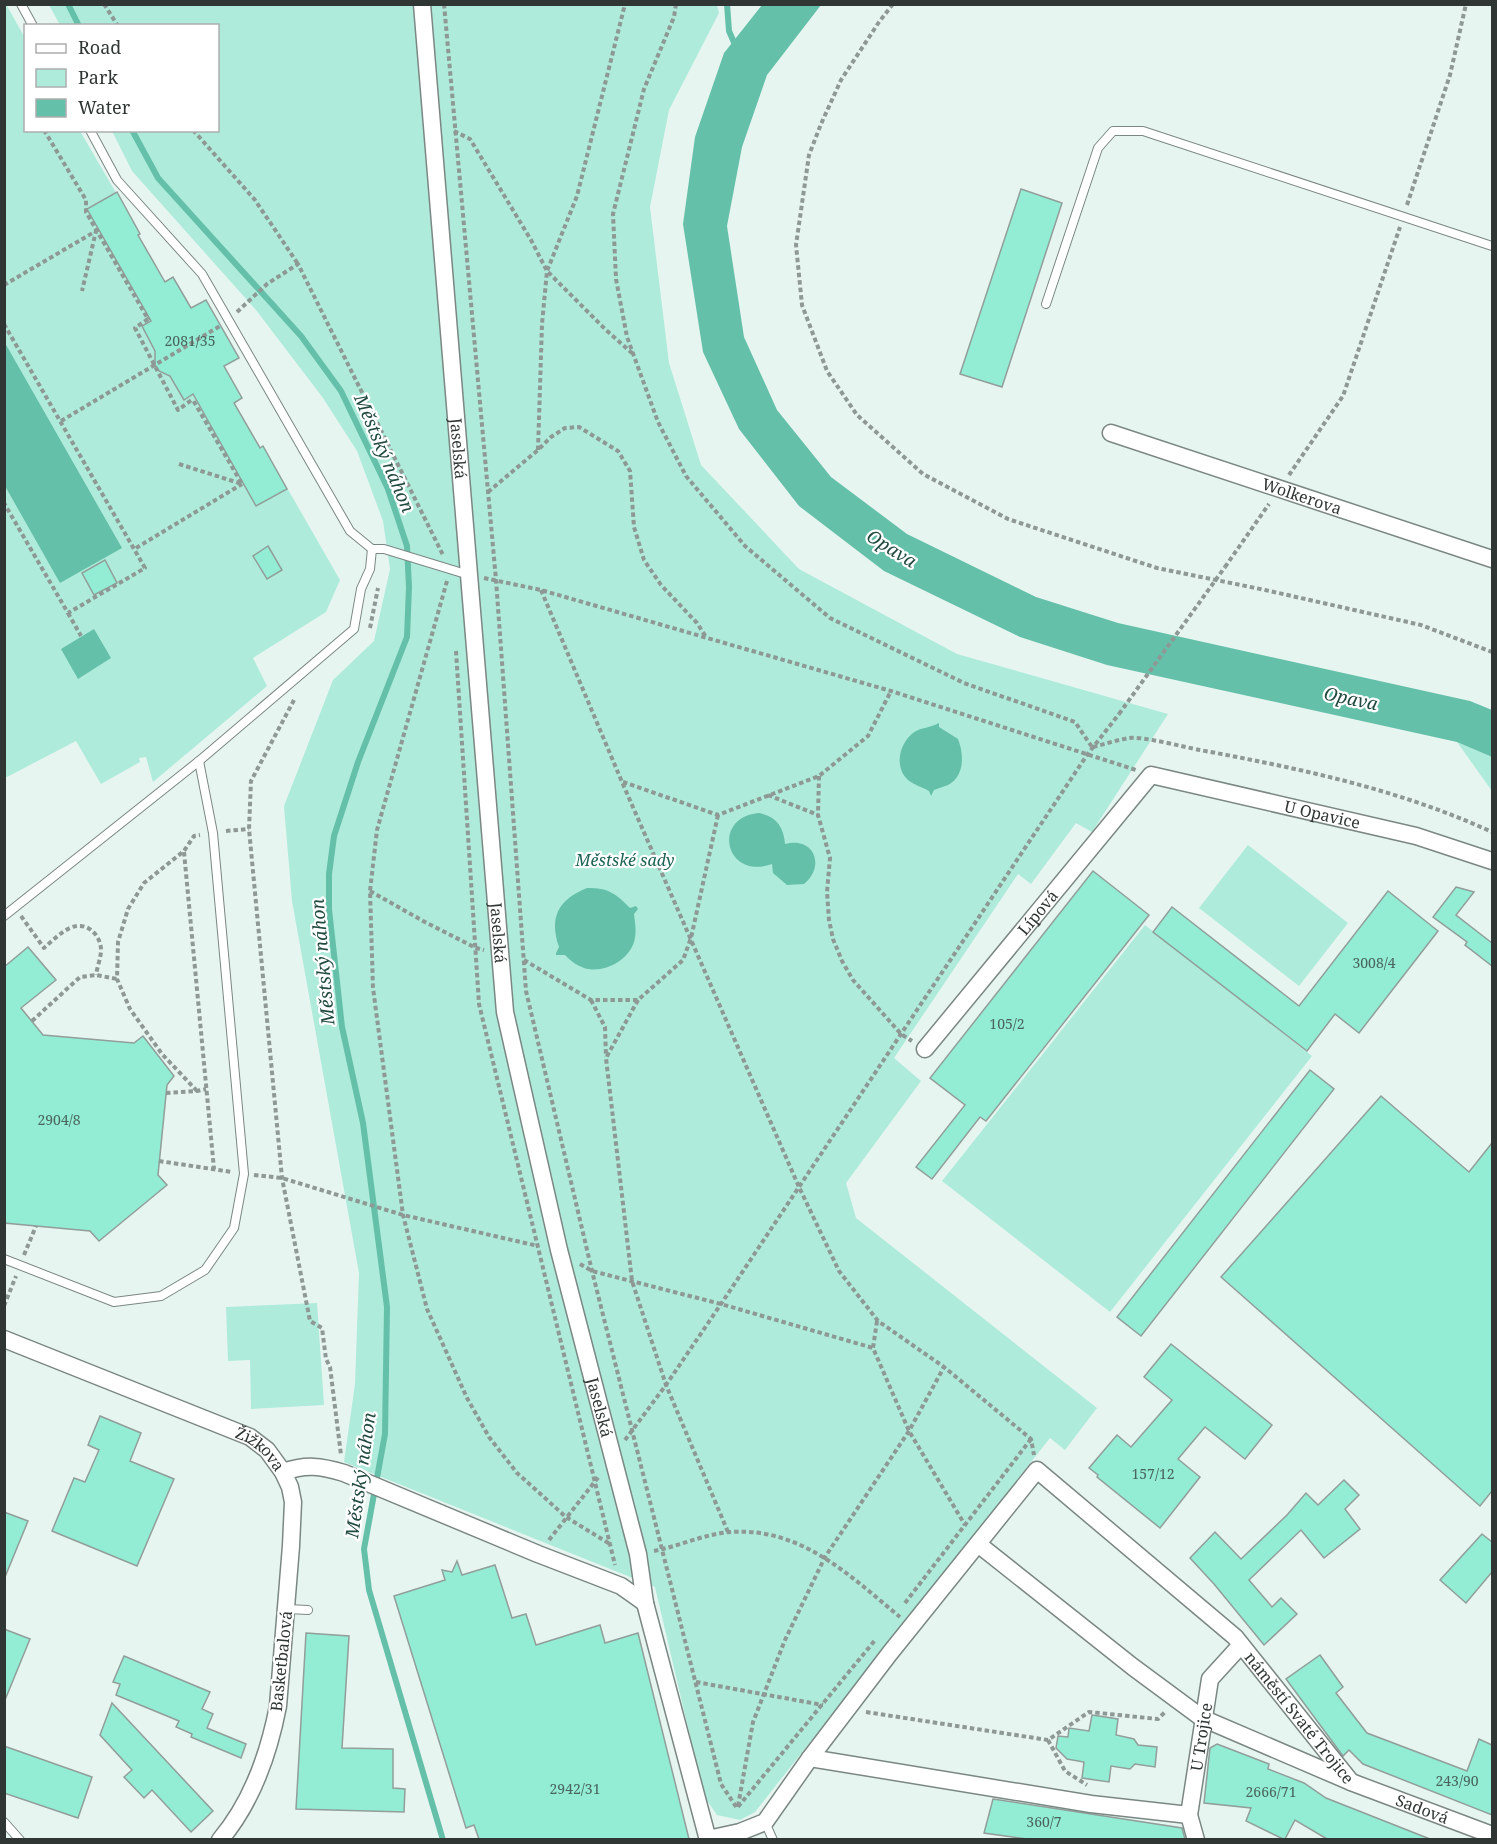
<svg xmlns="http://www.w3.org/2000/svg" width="1497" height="1844" font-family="'Noto Serif',serif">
	<rect width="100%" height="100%" fill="#e7f5f1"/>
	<g fill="#aeebda">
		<polygon points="6,4 25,38 26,130 80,131 140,234 138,236 165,282 173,277 191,308 206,300 239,358 224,366 242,398 234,403 260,448 263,446 340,580 326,612 253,658 267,686 153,782 146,757 139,758 140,762 101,784 76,741 5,778"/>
		<polygon points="49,5 717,5 719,13 669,110 650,207 669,363 701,465 799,569 957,654 1168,714 1092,832 1076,823 1031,884 1018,874 894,1058 921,1081 846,1183 856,1218 1097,1408 1065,1450 1050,1438 755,1812 740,1820 717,1815 704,1796 655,1587 344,1462 355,1384 359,1273 292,901 284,806 333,680 374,641 390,569 383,521 357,451 323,398 256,310 132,171 112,131 218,130 218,26 60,25"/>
		<polygon points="1457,742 1492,757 1492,791"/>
		<polygon points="1248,845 1348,923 1299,986 1199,908"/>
		<polygon points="1145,925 1312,1056 1110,1312 942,1181"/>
		<polygon points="317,1303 324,1405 251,1409 250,1360 228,1361 226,1307"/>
	</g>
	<g fill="#65c0a9">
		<polygon points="762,5 821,5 767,75 742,147 727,226 744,337 777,410 831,477 907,534 1036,597 1118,623 1470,701 1492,710 1492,757 1457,742 1107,665 1020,637 884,571 799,506 739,429 703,352 683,224 695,137 724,53"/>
		<polygon points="5,343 122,548 60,583 5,486"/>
		<polygon points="94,629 111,658 78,679 61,649"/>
		<path d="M939,723v4l19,12c6,15 7,37 -10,46 -4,2 -10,3 -14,5l-3,6 -2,-5c-7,-4 -15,-6 -21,-11 -14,-13 -9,-36 5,-47 8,-6 18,-5 26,-10z"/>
		<path d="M759,813c17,3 25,14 26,31 29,-8 41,22 19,40l-17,1 -14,-12 -1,-9c-47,17 -61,-47 -13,-51z"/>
		<path d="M587,888c22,0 28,5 43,20l6,-2 2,3 -4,5c1,9 3,19 0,28 -6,19 -31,32 -50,26 -8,-3 -13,-7 -19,-13h-9v-2l3,-6c-10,-30 -1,-47 28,-59z"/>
	</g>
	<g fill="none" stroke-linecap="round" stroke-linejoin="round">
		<g stroke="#65c0a9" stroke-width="6">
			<polyline points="68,4 79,26"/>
			<polyline points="727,4 729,31 736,47"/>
			<polyline points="132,130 158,178 301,336 341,391 388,489 407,546 409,587 407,637 358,762 334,836 329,874 329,909 342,1027 363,1123 387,1307 385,1434 364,1549 369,1590 443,1840"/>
		</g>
	</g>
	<g fill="#93edd5" stroke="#919e9a" stroke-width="1.5">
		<polygon points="1021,189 1062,203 1002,387 960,374"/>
		<polygon points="117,192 140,234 138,235 165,282 173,277 191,308 206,300 239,358 224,366 242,398 234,403 260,448 263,446 287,489 256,506 193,394 184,400 170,376 159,371 155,365 155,351 142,326 151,321 87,209"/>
		<polygon points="268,546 282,570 267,579 253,556"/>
		<polygon points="105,560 117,583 94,595 82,573"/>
		<polygon points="1093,871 1149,915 986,1121 980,1117 932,1179 916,1167 965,1105 930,1078"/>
		<polygon points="1456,887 1474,892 1456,915 1492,943 1492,966 1465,945 1467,942 1433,917"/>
		<polygon points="1388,891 1438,931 1359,1033 1335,1014 1307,1051 1153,932 1172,907 1299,1006"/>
		<polygon points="28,947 56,980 21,1008 43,1035 134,1043 143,1036 174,1076 167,1085 158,1175 167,1185 99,1241 90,1231 4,1223 4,967"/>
		<polygon points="1310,1070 1334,1089 1141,1336 1117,1317"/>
		<polygon points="1381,1096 1469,1172 1492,1143 1492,1491 1480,1506 1221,1277"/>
		<polygon points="1171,1344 1272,1425 1245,1459 1205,1427 1178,1459 1200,1477 1160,1528 1097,1477 1098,1475 1089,1468 1117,1435 1131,1447 1172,1400 1144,1377"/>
		<polygon points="100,1416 141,1433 130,1461 174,1479 137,1566 52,1531 74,1478 85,1482 99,1450 88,1445"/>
		<polygon points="1344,1480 1359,1495 1345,1509 1360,1529 1324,1558 1301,1530 1249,1580 1272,1607 1281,1598 1297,1614 1264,1645 1214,1584 1190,1558 1215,1532 1241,1559 1287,1515 1306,1493 1318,1505"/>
		<polygon points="4,1512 28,1521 5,1577 4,1577"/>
		<polygon points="1482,1534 1492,1542 1492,1572 1466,1603 1440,1580"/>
		<polygon points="457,1561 462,1575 495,1565 512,1618 526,1614 536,1645 600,1625 605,1643 638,1633 689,1839 479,1839 474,1825 466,1828 394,1596 445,1580 442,1570 452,1572"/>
		<polygon points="4,1629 30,1639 5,1700 4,1700"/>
		<polygon points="306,1633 349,1636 342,1748 393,1749 393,1788 405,1789 404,1812 296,1809"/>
		<polygon points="1320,1655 1343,1687 1336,1693 1367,1733 1467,1771 1479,1739 1492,1745 1492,1815 1363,1764 1349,1750 1343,1756 1286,1679"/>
		<polygon points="124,1656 210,1692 202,1709 213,1714 207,1728 246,1744 241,1758 191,1737 192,1734 176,1727 179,1721 116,1695 120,1684 113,1682"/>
		<polygon points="112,1703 213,1811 191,1832 152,1790 144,1798 124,1777 132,1770 100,1735"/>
		<polygon points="1092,1715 1118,1719 1116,1735 1134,1739 1138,1745 1157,1747 1155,1767 1135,1764 1130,1769 1111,1766 1109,1782 1082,1778 1084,1762 1067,1759 1056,1748 1058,1736 1068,1737 1069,1728 1089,1731"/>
		<polygon points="1217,1744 1269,1764 1268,1769 1304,1783 1326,1798 1430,1839 1327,1839 1295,1820 1285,1839 1283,1839 1246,1821 1251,1808 1204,1803 1210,1748"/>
		<polygon points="4,1746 92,1777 78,1818 4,1793"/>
		<polygon points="993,1799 1182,1828 1185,1839 1027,1839 984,1833"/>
	</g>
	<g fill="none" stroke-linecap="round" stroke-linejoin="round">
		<g stroke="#7b8783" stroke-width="10">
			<g id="lane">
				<polyline points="21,4 33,26"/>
				<polyline points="90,130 117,180 202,274 350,531 372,549"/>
				<polyline points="1046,304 1098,148 1113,131 1143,131 1492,246"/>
				<polyline points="4,916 199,761 354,629 361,589 370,569 372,549 384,549 469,575"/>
				<polyline points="4,1259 114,1302 161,1296 205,1270 234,1228 244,1174 213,833 199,761"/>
				<polyline points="287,1609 308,1610"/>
				<polyline points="4,1822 20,1840"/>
				<polyline points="765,1822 773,1840"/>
			</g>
		</g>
		<g stroke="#7b8783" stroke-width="19">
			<g id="street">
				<path id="s1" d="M422,4l83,1008 54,238 79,304 7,49 63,237"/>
				<path id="s2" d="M1111,433l381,126"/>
				<path id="s3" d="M925,1049l226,-274 265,61 76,25"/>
				<path id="s4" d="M4,1339l246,98 17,13 16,22 7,15 3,15 -2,44 -13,160c-9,47 -26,96 -58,134"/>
				<path d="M283,1472c23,-8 38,-6 61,1l194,81 83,32 24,17"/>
				<path id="s5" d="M978,1544l155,123 69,51 149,64 141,53"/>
				<polyline points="810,1758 1091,1804 1189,1815"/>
				<path id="s6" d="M708,1839l32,-7 25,-10 45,-64 80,-105 147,-183 198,167 116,145"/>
				<path id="s7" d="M1196,1840l-7,-25 21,-136 31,-34"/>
			</g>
		</g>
		<g stroke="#8e9895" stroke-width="4" stroke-dasharray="4.5 3" stroke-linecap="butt">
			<polyline points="104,4 118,26"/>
			<polyline points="444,4 496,580 526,991 592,1271 721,1784 737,1808 876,1639"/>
			<polyline points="676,4 674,17 644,89 613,214 616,279 627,337 658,422 686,476 745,546 830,618 964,683 1075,722 1092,747"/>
			<polyline points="893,4 879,22 841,80 821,124 809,155 796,245 802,305 827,371 857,415 923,474 1008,519 1157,568 1265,590 1421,625 1492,652"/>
			<polyline points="44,130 86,200 86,212 148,319 149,318"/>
			<polyline points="193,130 255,200 298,264"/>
			<polyline points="454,131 470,139 531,240 547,271 606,330 632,353"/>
			<polyline points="1407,205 1450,75 1466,4"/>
			<polyline points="4,285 96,231 82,291"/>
			<polyline points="237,312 267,284 298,264 443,555"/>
			<polyline points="148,319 135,328 178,410 193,399"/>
			<polyline points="4,324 145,568 68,613 4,503"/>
			<polyline points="61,421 220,326"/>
			<polyline points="538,450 542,324 547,271 577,196 625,4"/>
			<polyline points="179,464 242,484 193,400"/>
			<polyline points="1289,475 1343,396 1400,227"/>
			<polyline points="488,492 538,450 551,437 565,428 579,427 618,451 630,471 634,527 644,560 661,585 697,623 706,637"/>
			<polyline points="136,548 242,484"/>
			<polyline points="1225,567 1269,504"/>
			<polyline points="484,578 541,590 891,691 1136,770"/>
			<polyline points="447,581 377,830 370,891 373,988 403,1215 427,1309 467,1398 489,1437 517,1473 566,1517 610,1544"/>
			<polyline points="541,590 622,782 799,1187 839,1271 878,1321 944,1367 1031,1439 1034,1455"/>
			<polyline points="68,613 81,636"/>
			<polyline points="370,628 378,588"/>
			<polyline points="456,651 479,1004 615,1565"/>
			<polyline points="294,700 251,781 249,829 282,1178 310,1321 322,1328 326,1359 330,1367 341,1455"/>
			<path d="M1093,747c12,-3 24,-7 36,-9 13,-2 55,9 71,12 102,19 198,39 292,82"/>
			<polyline points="819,776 818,815 830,858 827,892 829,920 833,939 842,961 853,980 901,1034 912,1041"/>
			<polyline points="623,782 718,815 819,776 868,736 891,691"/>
			<polyline points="768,795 818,815"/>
			<polyline points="226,831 249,829"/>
			<polyline points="184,852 214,1169"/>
			<polyline points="370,891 423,921 476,948 484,950"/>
			<path d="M21,916l23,32c8,-7 17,-16 26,-20 17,-8 32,8 31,24 -1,8 -4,16 -5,23"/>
			<polyline points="524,960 591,1000 638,1000 683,960 691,938 718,815"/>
			<polyline points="591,1000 605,1027 606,1057"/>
			<polyline points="638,1000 606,1058 632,1281 666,1385 728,1532"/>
			<polyline points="32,1021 80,977 96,975 117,979"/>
			<polyline points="197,1091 162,1054 130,1009 117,979 118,942 128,909 144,883 184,851 194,836 200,835"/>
			<polyline points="166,1093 197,1091 206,1089"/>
			<polyline points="159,1161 232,1172"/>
			<polyline points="254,1175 282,1178 403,1215 538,1246"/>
			<polyline points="24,1255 36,1226"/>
			<polyline points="580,1264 592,1271 721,1304 873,1348"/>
			<polyline points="4,1306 16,1276"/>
			<polyline points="877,1321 873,1348 909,1431 965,1525"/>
			<polyline points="625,1440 666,1385 721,1304 1087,755 1119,714"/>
			<polyline points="549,1540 600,1475"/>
			<path d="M654,1551c25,-5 51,-17 76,-19 71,-5 119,43 170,85"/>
			<polyline points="905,1603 1031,1439"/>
			<polyline points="696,1682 823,1705"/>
			<polyline points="866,1712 1048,1740 1089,1712 1158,1719 1165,1712"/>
			<polyline points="1048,1740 1065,1771 1087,1785"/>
			<polyline points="738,1806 753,1722 785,1640 825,1557 909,1431 944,1367"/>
		</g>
		<use href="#lane" stroke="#fff" stroke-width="8"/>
		<use href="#street" stroke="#fff" stroke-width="16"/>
		<polyline stroke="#8e9895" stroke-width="4" stroke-dasharray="4.5 3" stroke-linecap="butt" points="1119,714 1225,567"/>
	</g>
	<g text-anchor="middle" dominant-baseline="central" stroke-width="4.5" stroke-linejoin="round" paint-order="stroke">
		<g font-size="14" fill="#49645c">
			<text x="190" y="340">2081/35</text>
			<text x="1374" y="962">3008/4</text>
			<text x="1007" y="1023">105/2</text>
			<text x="59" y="1119">2904/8</text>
			<text x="1153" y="1473">157/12</text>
			<text x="1457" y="1780">243/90</text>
			<text x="575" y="1788">2942/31</text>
			<text x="1271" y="1791">2666/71</text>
			<text x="1044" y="1821">360/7</text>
		</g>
		<g font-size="16" fill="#303634" stroke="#fff">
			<text stroke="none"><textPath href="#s1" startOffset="446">Jaselská</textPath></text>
			<text stroke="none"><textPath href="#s2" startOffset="201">Wolkerova</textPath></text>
			<text stroke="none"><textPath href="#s3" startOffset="531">U Opavice</textPath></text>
			<text stroke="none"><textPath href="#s3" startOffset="177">Lípová</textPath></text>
			<text stroke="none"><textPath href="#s1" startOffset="932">Jaselská</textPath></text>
			<text stroke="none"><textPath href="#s1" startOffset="1418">Jaselská</textPath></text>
			<text stroke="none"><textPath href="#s4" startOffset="280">Žižkova</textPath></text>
			<text transform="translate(281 1661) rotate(-84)">Basketbalová</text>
			<text stroke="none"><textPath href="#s6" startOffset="867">náměstí Svaté Trojice</textPath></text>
			<text stroke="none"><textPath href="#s7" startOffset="105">U Trojice</textPath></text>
			<text stroke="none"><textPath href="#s5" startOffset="522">Sadová</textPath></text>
		</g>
		<g font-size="16" font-style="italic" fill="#1b6354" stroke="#fff">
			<text x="625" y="860">Městské sady</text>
		</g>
		<g font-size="18" font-style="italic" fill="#224b41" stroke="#fff">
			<text transform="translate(385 453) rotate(67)">Městský náhon</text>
			<text transform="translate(892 548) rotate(32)">Opava</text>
			<text transform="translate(1351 698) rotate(12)">Opava</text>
			<text transform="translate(322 962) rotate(-95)">Městský náhon</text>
			<text transform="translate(360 1475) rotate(-82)">Městský náhon</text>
		</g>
	</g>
	<rect width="1497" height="1844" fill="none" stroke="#303634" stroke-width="12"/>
	<rect x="24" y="24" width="195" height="108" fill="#ffffff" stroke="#acafae" stroke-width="1.5"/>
	<rect x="36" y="44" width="30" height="9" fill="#ffffff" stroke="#acafae" stroke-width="1.5"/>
	<text x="78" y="54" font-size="18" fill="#303634">Road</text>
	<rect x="36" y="69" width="30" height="18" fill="#aeebda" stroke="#acafae" stroke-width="1.5"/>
	<text x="78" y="84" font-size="18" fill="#303634">Park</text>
	<rect x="36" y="99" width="30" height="18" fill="#65c0a9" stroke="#acafae" stroke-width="1.5"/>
	<text x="78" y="114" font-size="18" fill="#303634">Water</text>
</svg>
